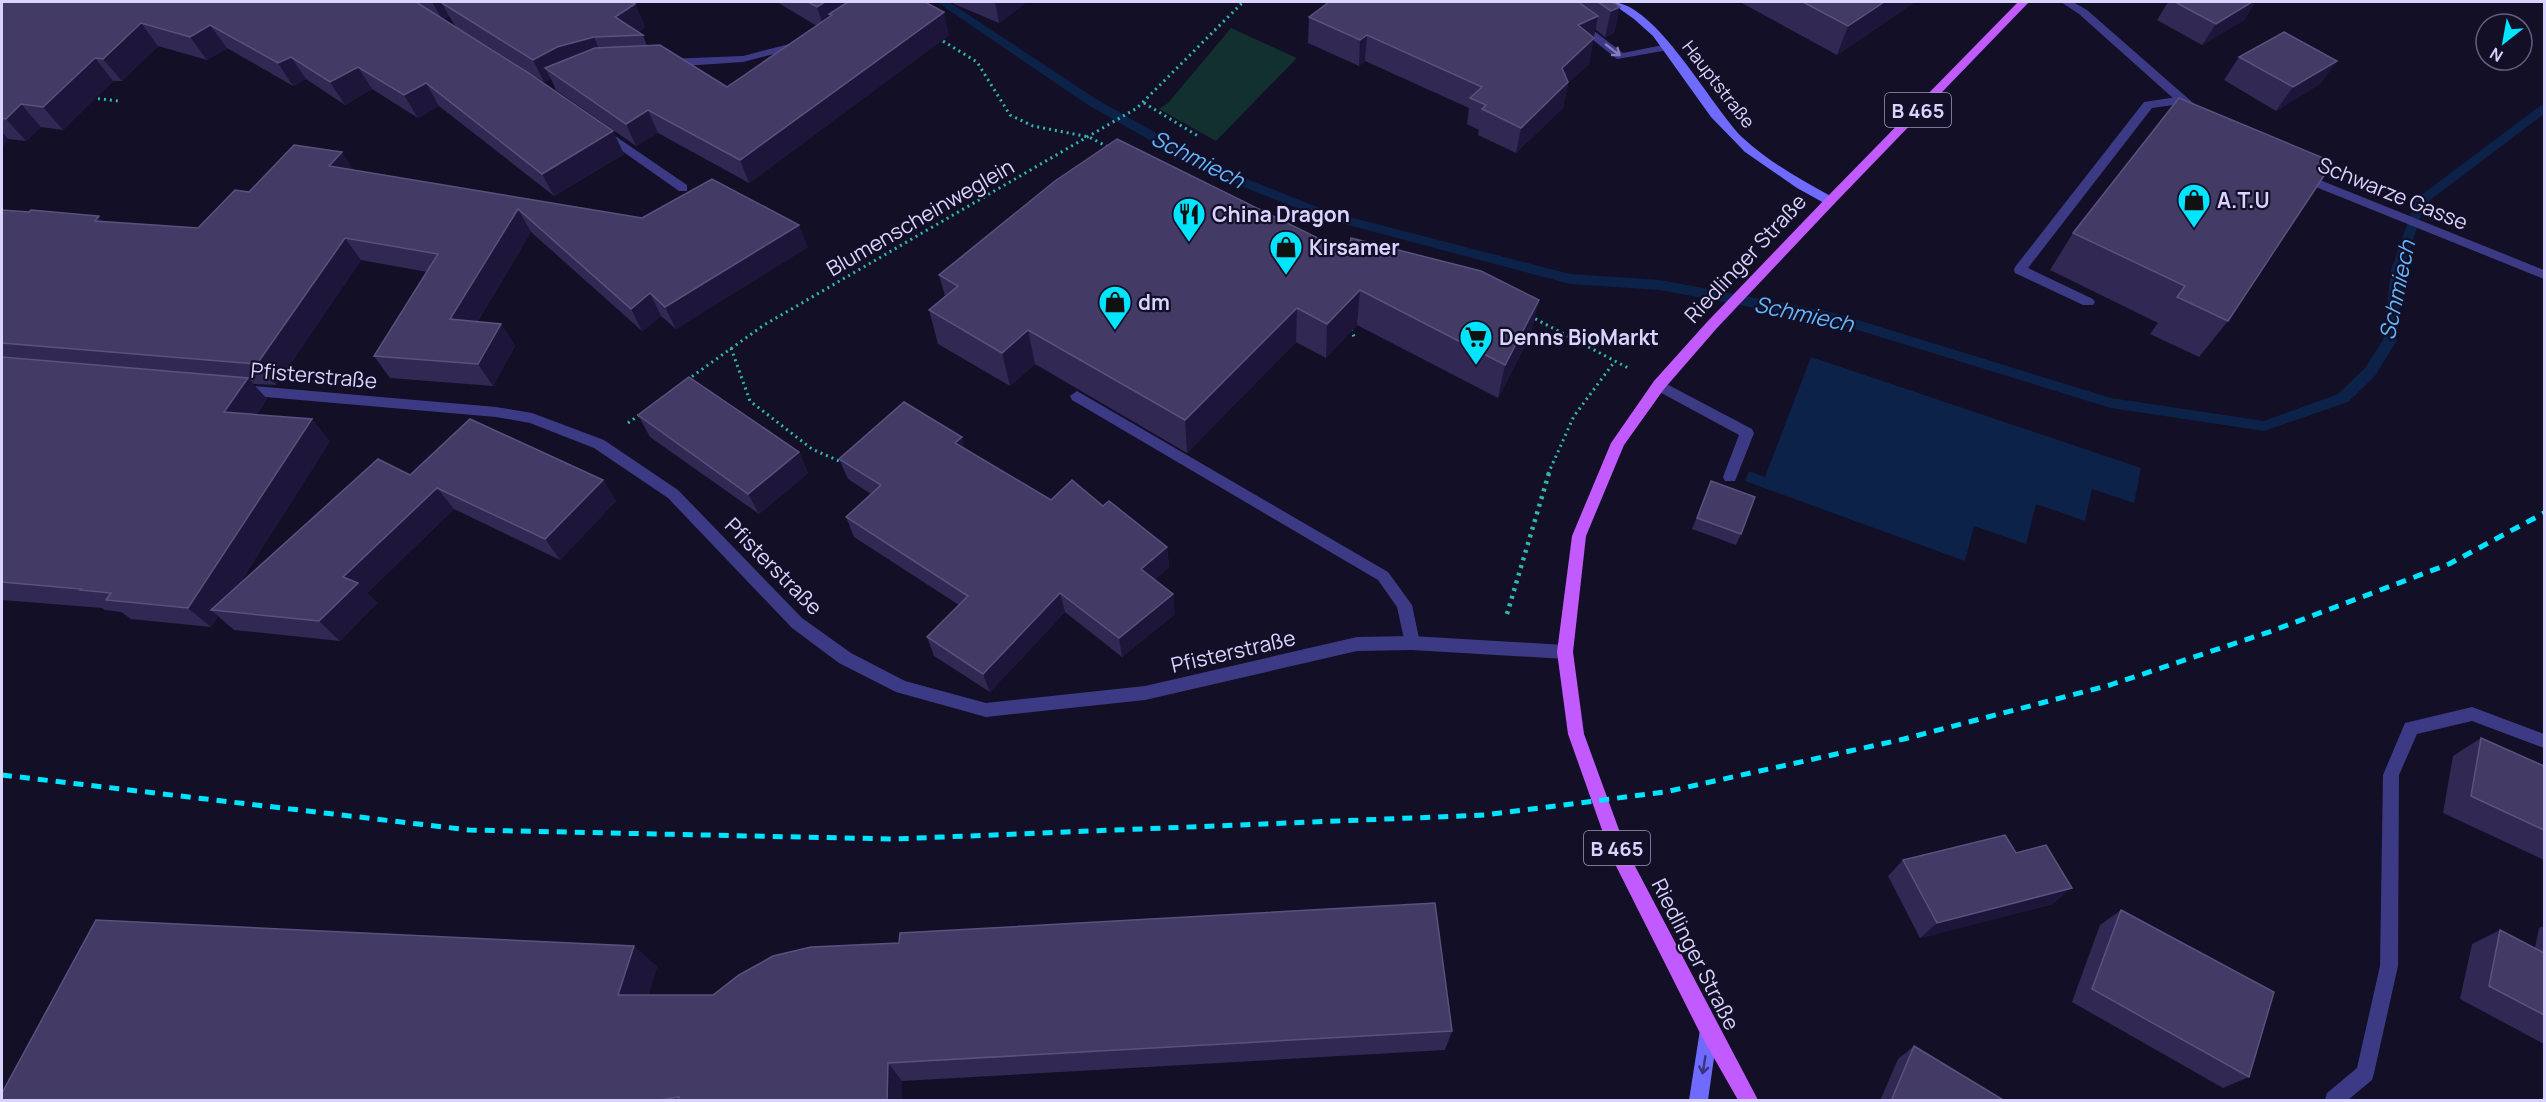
<svg xmlns="http://www.w3.org/2000/svg" width="2546" height="1102" font-family="Manrope,sans-serif">
	<rect width="100%" height="100%" fill="#130f26"/>
	<polygon fill="#12302f" points="1231,28 1297,58 1216,141 1159,109 1168,103"/>
	<polygon fill="#0c2248" points="1811,357 2141,468 2134,503 2092,489 2085,521 2036,504 2026,544 1974,526 1965,561 1745,481 1749,471 1765,477"/>
	<g fill="none" stroke-linecap="round" stroke-linejoin="round">
		<polygon fill="#0c2248" fill-rule="evenodd" points="937,2 949,2 1096,99 1216,167 1330,212 1570,274 1660,280 1835,313 2111,398 2264,421 2338,394 2365,368 2383,340 2391,270 2416,199 2540,106 2544,105 2544,114 2425,204 2403,270 2397,340 2375,376 2348,402 2264,431 2111,408 1835,323 1660,290 1570,284 1322,218 1208,173 1088,105"/>
		<g stroke="#2fb8b0" stroke-width="3" stroke-dasharray="2 4" stroke-linecap="butt">
			<polyline points="938,38 977,62 1010,115 1033,126 1089,137 1110,148"/>
			<polyline points="92,98 119,101"/>
			<polyline points="1144,103 1198,136"/>
			<polyline points="1325,242 1352,251"/>
			<polyline points="1530,316 1630,369"/>
			<polyline points="1351,329 1355,339"/>
			<polyline points="731,348 750,401 812,449 839,461"/>
			<polyline points="687,380 764,325 1137,108 1243,2"/>
			<polyline points="628,423 642,413"/>
			<polyline points="1548,474 1574,416 1615,361"/>
		</g>
		<polyline stroke="#2fb8b0" stroke-width="4.5" stroke-dasharray="3 5" stroke-linecap="butt" points="1507,614 1549,473"/>
		<g fill="#3d3a85" fill-rule="evenodd">
			<polygon points="1545,2 1556,2 1623,53 1668,44 1674,47 1668,50 1617,59"/>
			<polygon points="2183,96 2187,97 2187,103 2152,108 2028,268 2093,299 2095,302 2093,305 2083,305 2015,273 2014,270 2015,267 2144,102"/>
			<polygon points="1659,380 1752,429 1754,433 1735,481 1725,481 1723,477 1739,435 1654,389 1652,385 1654,381"/>
			<polygon points="1077,391 1388,572 1412,605 1420,643 1418,648 1412,650 1406,648 1397,607 1378,580 1072,400 1070,396"/>
		</g>
		<g fill="#3d3a85" fill-rule="evenodd">
			<polygon points="2061,2 2073,2 2087,10 2200,109 2200,115 2192,115 2079,14"/>
			<polygon points="801,41 805,42 805,46 743,62 668,67 662,63 668,59 743,56"/>
			<polygon points="602,127 687,185 687,191 679,191 598,134 596,131"/>
			<polygon points="2300,172 2544,270 2544,279 2296,179 2294,176"/>
			<polygon points="241,385 496,407 532,413 604,440 678,490 802,618 851,653 905,681 986,703 1145,686 1357,637 1412,636 1565,645 1571,647 1573,652 1571,657 1565,659 1412,650 1357,651 1145,700 986,717 896,692 839,663 792,628 668,498 594,448 530,423 496,417 241,395 234,390"/>
			<polygon points="2472,707 2544,734 2544,748 2472,721 2417,734 2399,775 2398,966 2374,1073 2372,1080 2348,1100 2325,1100 2327,1093 2357,1068 2380,966 2383,775 2405,723"/>
		</g>
		<g fill="#6f6bff" fill-rule="evenodd">
			<path d="M1610,2c45,-2 101,105 133,136 27,25 59,42 91,60l2,3 -2,3h-8l-29,-16 -52,-36 -34,-35 -58,-81 -19,-17z"/>
			<polygon points="1709,1021 1716,1023 1718,1030 1708,1100 1689,1100 1700,1030 1702,1023"/>
		</g>
		<polygon fill="#c25bff" fill-rule="evenodd" points="2018,2 2029,2 1834,204 1717,328 1664,389 1624,445 1586,536 1573,652 1584,734 1626,849 1758,1100 1738,1100 1702,1037 1612,858 1568,734 1557,652 1572,536 1611,443 1654,381 1707,322 1826,198"/>
		<polyline stroke="#00e5ff" stroke-width="5" stroke-dasharray="10 8" stroke-linecap="butt" points="2,775 469,830 894,839 1485,815 1665,792 1904,739 2110,685 2272,631 2449,564 2544,513"/>
	</g>
	<g fill="#312854" fill-rule="evenodd">
		<path d="M2,2h632l11,25 -7,5 5,3 4,11 80,41 90,-61 -40,-24h148l24,33 -200,148 -91,-50 -22,13 -80,-56 -5,-11 -7,3 -65,-41 145,113 -70,42 -115,-90 -21,12 -46,-29 -27,16 -39,-26 -13,7 -66,-38 -20,12 -49,-14 -36,35h-9l-50,49 -22,-3 -15,14 -18,-2 -6,8zM449,16l6,10 -12,-7z"/>
		<polygon points="953,2 1027,2 999,23 954,4"/>
		<polygon points="1329,2 1612,2 1620,7 1614,33 1605,37 1595,29 1589,64 1568,83 1563,108 1516,153 1478,135 1479,130 1467,124 1469,108 1365,61 1359,66 1308,43 1309,17"/>
		<polygon points="1740,2 1915,2 1837,55"/>
		<polygon points="2168,2 2255,2 2244,20 2202,45 2157,20"/>
		<polygon points="2239,57 2337,61 2320,84 2276,111 2224,80"/>
		<polygon points="2179,98 2228,321 2199,357 2150,334 2158,323 2050,270 2073,233"/>
		<polygon points="354,170 808,247 676,329 661,316 642,331 531,232 477,322 501,324 515,346 493,386 390,378 374,356 427,272 361,260 276,385 253,384 267,399 257,414 330,441 238,586 410,475 603,480 616,501 560,560 454,509 367,593 377,603 340,641 234,630 218,616 211,627 131,619 121,612 105,610 102,608 2,600 2,210 104,222 198,228 249,192"/>
		<polygon points="1348,253 1531,334 1498,398 1357,325 1326,358 1296,342 1187,453 1035,364 1010,386 938,344 929,310 945,296 939,275"/>
		<polygon points="638,415 799,452 808,473 759,514 650,437"/>
		<polygon points="965,449 1051,500 1103,506 1167,547 1169,567 1154,580 1175,614 1122,657 1065,612 990,692 934,656 927,637 959,605 854,537 846,517 871,494 848,479 839,459"/>
		<polygon points="1711,481 1741,534 1736,545 1692,529"/>
		<polygon points="2481,738 2544,766 2544,860 2443,813 2453,756"/>
		<polygon points="2016,853 2053,904 1920,938 1888,876 1903,860"/>
		<polygon points="2121,910 2249,1077 2223,1088 2072,1002 2100,925"/>
		<polygon points="2544,926 2544,1044 2460,999 2472,944 2500,930 2535,948 2539,928"/>
		<polygon points="634,946 657,967 648,995 1452,1031 1445,1050 902,1081 902,1101 2,1101"/>
		<polygon points="1914,1046 2005,1101 1880,1101 1898,1059"/>
	</g>
	<g fill="#1d163a">
		<polygon points="432,2 482,2 442,3 449,16 442,19"/>
		<polygon points="634,2 645,27 632,35 615,17"/>
		<polygon points="825,2 869,2 832,15 829,14 832,24 824,29 817,7"/>
		<polygon points="995,2 1027,2 999,23"/>
		<polygon points="1884,2 1915,2 1837,55 1848,26"/>
		<polygon points="2252,2 2255,2 2244,20 2202,45 2216,24"/>
		<polygon points="1620,7 1614,33 1605,37 1611,11"/>
		<polygon points="944,12 949,35 749,183 740,160"/>
		<polygon points="1598,16 1589,64 1568,83 1563,108 1516,153 1521,128 1562,68 1578,25"/>
		<polygon points="141,23 158,46 122,81 103,59"/>
		<polygon points="210,25 227,48 207,60 190,37"/>
		<polygon points="1367,35 1365,61 1359,66 1360,40"/>
		<polygon points="594,37 604,60 545,68 551,79 544,82 533,60 557,47"/>
		<polygon points="291,57 306,79 293,86 278,63"/>
		<polygon points="95,58 113,81 63,130 43,107"/>
		<polygon points="2337,61 2320,84 2276,111 2293,87"/>
		<polygon points="358,67 372,89 345,105 330,82"/>
		<polygon points="426,83 439,106 418,118 404,95"/>
		<polygon points="21,104 41,127 26,141 6,119"/>
		<polygon points="648,110 658,133 636,146 626,124"/>
		<polygon points="613,131 624,154 554,196 542,174"/>
		<polygon points="2,132 8,139 2,147"/>
		<polygon points="342,152 357,175 329,166"/>
		<polygon points="518,209 531,232 465,341 450,319"/>
		<polygon points="99,216 119,239 95,221"/>
		<polygon points="799,225 808,247 676,329 665,307"/>
		<polygon points="345,238 361,260 276,385 257,364"/>
		<polygon points="1360,290 1357,325 1326,358 1327,324"/>
		<polygon points="650,293 661,316 642,331 631,309"/>
		<polygon points="1539,300 1531,334 1498,398 1505,365"/>
		<polygon points="1297,308 1296,342 1187,453 1185,420"/>
		<polygon points="501,324 515,346 493,386 478,364"/>
		<polygon points="1028,330 1035,364 1010,386 1002,353"/>
		<polygon points="248,378 267,399 244,433 224,412"/>
		<polygon points="312,419 330,441 222,611 211,610 218,616 211,627 188,608"/>
		<polygon points="962,437 967,458 955,443"/>
		<polygon points="799,452 808,473 759,514 748,494"/>
		<polygon points="603,480 616,501 560,560 545,539"/>
		<polygon points="437,488 454,509 367,593 377,603 340,641 319,621 343,577"/>
		<polygon points="1167,547 1169,567 1143,589 1141,569"/>
		<polygon points="1060,593 1065,612 990,692 983,674"/>
		<polygon points="1173,594 1175,614 1122,657 1119,638"/>
		<polygon points="2072,888 2053,904 1920,938 1937,923"/>
		<polygon points="634,946 657,967 642,1015 618,995"/>
		<polygon points="888,1063 902,1081 902,1101 887,1101"/>
	</g>
	<g fill="#433a66" stroke="#5a527e" stroke-width="1.5">
		<polygon points="2,2 416,2 527,72 613,131 542,174 426,83 404,95 358,67 330,82 291,57 278,63 210,25 190,37 141,23 103,59 95,58 43,107 21,104 6,119 2,118"/>
		<polygon points="447,2 634,2 632,3 635,4 615,17 643,35 594,37 557,47 533,60 442,3"/>
		<polygon points="808,2 825,2 817,7"/>
		<polygon points="848,2 925,2 944,12 740,160 648,110 626,124 545,68 595,48 660,45 727,87 832,15 829,14"/>
		<polygon points="1329,2 1578,2 1598,16 1578,25 1594,38 1562,68 1568,82 1521,128 1482,109 1486,105 1470,98 1482,87 1367,35 1360,40 1309,17"/>
		<polygon points="1598,2 1612,2 1620,7 1611,11"/>
		<polygon points="1803,2 1884,2 1848,26"/>
		<polygon points="2175,2 2252,2 2216,24"/>
		<polygon points="2284,32 2337,61 2293,87 2239,57"/>
		<polygon points="2179,98 2333,162 2228,321 2177,297 2185,286 2073,233"/>
		<polygon points="1117,139 1348,253 1351,238 1481,271 1539,300 1505,365 1360,290 1327,324 1297,308 1185,420 1028,330 1002,353 929,310 958,286 939,275 1055,181"/>
		<polygon points="294,145 342,152 329,166 642,218 712,179 799,225 665,307 650,293 631,309 518,209 450,319 501,324 478,364 374,356 438,254 345,238 257,364 2,343 2,210 29,212 31,210 99,216 95,221 198,228 235,190 249,192"/>
		<polygon points="2,357 248,378 224,412 312,419 188,608 106,600 111,593 80,590 81,589 2,582"/>
		<polygon points="689,377 799,452 748,494 638,415"/>
		<polygon points="904,402 962,437 955,443 1051,500 1072,480 1103,506 1109,501 1167,547 1141,569 1173,594 1119,638 1060,593 983,674 927,637 968,596 846,517 881,485 839,459"/>
		<polygon points="470,419 603,480 545,539 437,488 343,577 358,583 319,621 211,610 378,459 410,475"/>
		<polygon points="1711,481 1755,497 1741,534 1697,518"/>
		<polygon points="2481,738 2544,766 2544,830 2471,796"/>
		<polygon points="2005,835 2016,853 2046,845 2072,888 1937,923 1903,860"/>
		<polygon points="1435,903 1452,1031 888,1063 887,1101 678,1101 679,1097 653,1101 2,1101 2,1093 96,920 634,946 618,995 713,995 739,975 773,956 811,947 899,943 900,933"/>
		<polygon points="2121,910 2274,992 2249,1077 2092,989"/>
		<polygon points="2500,930 2544,953 2544,1015 2489,986"/>
		<polygon points="1914,1046 2005,1101 1891,1101"/>
	</g>
	<defs><path id="oneway-shaft" d="M-6 0H5M1.5-3L5.5 0L1.5 3" fill="none" stroke-width="1.6" stroke-linecap="round" stroke-linejoin="round" transform="scale(1.5)"/></defs>
	<use stroke="#837fbc" href="#oneway-shaft" transform="translate(1613 50) rotate(38)"/>
	<use stroke="#38347d" href="#oneway-shaft" transform="translate(1704 1065) rotate(99)"/>
	<defs>
		<g id="shop-pin" transform="scale(1.725)"><path d="M0 17L-7.5 6A9.5 9.5 0 1 1 7.5 6Z" fill="#00e5ff" stroke="#130f26"/><path d="M-5-2.5h2.3a2.7 3.5 0 0 1 5.4 0H5L5.5 6h-11ZM-1.5-2.5h3a1.5 2.3 0 0 0-3 0Z" fill="#111"/></g>
		<g id="restaurant-pin" transform="scale(1.725)"><path d="M0 17L-7.5 6A9.5 9.5 0 1 1 7.5 6Z" fill="#00e5ff" stroke="#130f26"/><path d="M-5-6h1v4h1v-4h1v4h1v-4h1v5L-1.5 .5V6h-2V.5L-5-1ZM5-6V6H3V1.5H1.5Q1.5-4 5-6Z" fill="#111"/></g>
		<g id="supermarket-pin" transform="scale(1.725)"><path d="M0 17L-7.5 6A9.5 9.5 0 1 1 7.5 6Z" fill="#00e5ff" stroke="#130f26"/><path d="M-6-5.5h2.5l.6 2H6L4.5 2H-2.5L-4.4-4H-6ZM-1.5 3.2a1.3 1.3 0 1 0 .1 0ZM3 3.2a1.3 1.3 0 1 0 .1 0Z" fill="#111"/></g>
	</defs>
	<g fill-rule="evenodd">
		<use href="#shop-pin" x="2194" y="200"/>
		<use href="#restaurant-pin" x="1189" y="214"/>
		<use href="#shop-pin" x="1286" y="247"/>
		<use href="#shop-pin" x="1115" y="302"/>
		<use href="#supermarket-pin" x="1476" y="337"/>
	</g>
	<g text-anchor="middle" dominant-baseline="central" stroke-width="4.5" stroke-linejoin="round" paint-order="stroke">
		<g font-size="18" fill="#d9d4ff" stroke="#130f26">
			<text transform="translate(1719 84) rotate(52)">Hauptstraße</text>
		</g>
		<g fill="#130f26" stroke="#9e99be" stroke-width="1.5">
			<rect x="1885" y="93" width="66" height="34" rx="4.5"/>
			<rect x="1584" y="831" width="66" height="34" rx="4.5"/>
		</g>
		<g font-size="20" font-weight="bold" fill="#d9d4ff">
			<text x="1918" y="110">B 465</text>
			<text x="1617" y="848">B 465</text>
		</g>
		<g font-size="21" fill="#d9d4ff" stroke="#130f26">
			<text transform="translate(2393 193) rotate(22)">Schwarze Gasse</text>
			<text transform="translate(920 217) rotate(-30)">Blumenscheinweglein</text>
			<text transform="translate(1745 258) rotate(-47)">Riedlinger Straße</text>
			<text transform="translate(314 375) rotate(5)">Pfisterstraße</text>
			<text transform="translate(774 566) rotate(45)">Pfisterstraße</text>
			<text transform="translate(1233 651) rotate(-13)">Pfisterstraße</text>
			<text transform="translate(1696 954) rotate(63)">Riedlinger Straße</text>
		</g>
		<g font-size="21" font-weight="bold" fill="#d9d4ff" stroke="#130f26" text-anchor="start">
			<text x="2217" y="200">A.T.U</text>
			<text x="1212" y="214">China Dragon</text>
			<text x="1309" y="247">Kirsamer</text>
			<text x="1138" y="302">dm</text>
			<text x="1499" y="337">Denns BioMarkt</text>
		</g>
		<g font-size="22" font-style="italic" fill="#62b6ff" stroke="#130f26">
			<text transform="translate(1198 159) rotate(27)">Schmiech</text>
			<text transform="translate(2397 290) rotate(-78)">Schmiech</text>
			<text transform="translate(1804 314) rotate(12)">Schmiech</text>
		</g>
	</g>
	<rect width="2546" height="1102" fill="none" stroke="#d9d4ff" stroke-width="6"/>
	<g transform="translate(2504 42) rotate(211)"><circle r="28" fill="#130f26" stroke="#625e7d" stroke-width="1.5"/>
	<path d="M0-4.5L10 22L0 15L-10 22Z" fill="#00e5ff"/>
	<text y="-9" font-size="16" font-weight="bold" text-anchor="middle" fill="#d9d4ff">N</text>
	</g>
</svg>
